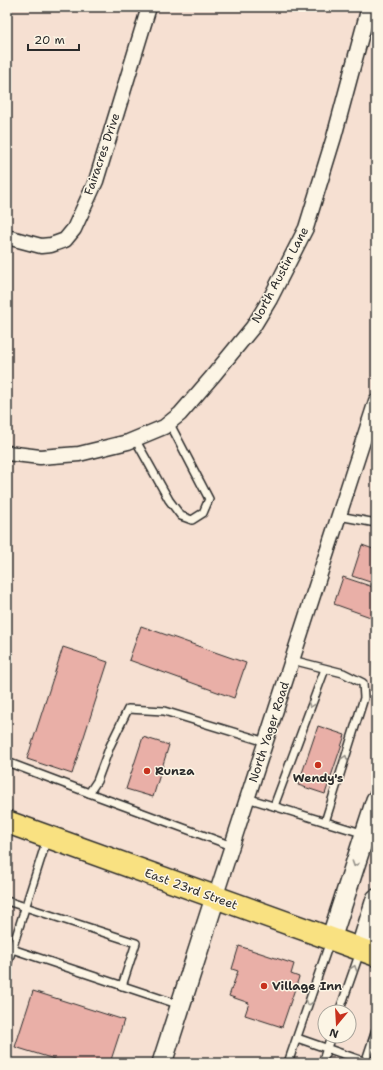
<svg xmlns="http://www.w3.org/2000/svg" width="383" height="1070" font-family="'Shantell Sans',sans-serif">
	<rect width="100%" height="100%" fill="#f6e0d2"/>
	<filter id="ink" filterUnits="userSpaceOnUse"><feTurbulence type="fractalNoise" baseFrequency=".025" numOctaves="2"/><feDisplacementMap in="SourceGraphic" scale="8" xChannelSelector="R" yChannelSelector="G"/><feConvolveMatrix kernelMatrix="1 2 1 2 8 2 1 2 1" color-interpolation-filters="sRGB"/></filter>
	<g filter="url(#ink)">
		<g fill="#e9afa7" stroke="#2b2b2b">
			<polygon points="362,545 376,550 376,584 352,576"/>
			<polygon points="343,577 376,588 376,619 334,604"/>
			<polygon points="141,626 246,663 234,698 129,660"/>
			<polygon points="63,647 108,662 72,774 27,759"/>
			<polygon points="318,726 345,735 325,794 298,785"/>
			<polygon points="143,737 169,745 153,797 126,789"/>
			<polygon points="239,946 294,964 291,974 299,977 282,1027 245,1015 249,1003 229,996 238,971 232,969"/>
			<polygon points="33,991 124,1020 110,1063 67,1063 15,1047"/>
		</g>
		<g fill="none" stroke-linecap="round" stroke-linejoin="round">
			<g stroke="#2b2b2b" stroke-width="10">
				<g id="lane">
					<polyline points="135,439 169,500 181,516 192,520 203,513 209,499 169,422"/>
					<polyline points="339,516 376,523"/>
					<polyline points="292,660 343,673 363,683 364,698 325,822"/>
					<polyline points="7,762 89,793"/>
					<polyline points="247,798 365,834"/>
					<polyline points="274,806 325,669"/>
					<polyline points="232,846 89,793 97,781 110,746 128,709 164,711 266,742"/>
					<polyline points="7,901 136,943 122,986"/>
					<polyline points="12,949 180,1005"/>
					<polyline points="7,965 47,839"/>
					<polyline points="339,1012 360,952"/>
					<polyline points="297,1038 366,1062"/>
					<polyline points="288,1063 330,941"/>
					<polyline points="322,1063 331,1036"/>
					<polyline points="365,1063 376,1030"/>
				</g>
			</g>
			<g stroke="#2b2b2b" stroke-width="17">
				<g id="street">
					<polyline points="7,237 41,246 51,245 65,240 74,229 96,181 149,7"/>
					<polyline points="7,453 40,457 79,454 128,442 164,427 180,414 212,377 253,327 270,299 306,228 334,137 369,7"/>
					<polyline points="215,898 376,401"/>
				</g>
			</g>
			<g stroke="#2b2b2b" stroke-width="22">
				<g id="secondary">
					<polyline points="331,939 376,800"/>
					<polyline points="360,950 376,899"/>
					<polyline points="162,1063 215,898"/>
				</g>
			</g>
			<g stroke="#2b2b2b" stroke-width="25">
				<polyline id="primary" points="7,822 376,955"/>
			</g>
			<use href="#lane" stroke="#fcf5e5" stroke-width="7"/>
			<use href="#street" stroke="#fcf5e5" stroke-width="14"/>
			<use href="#secondary" stroke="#fcf5e5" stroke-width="19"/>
			<use href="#primary" stroke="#f9e181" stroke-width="22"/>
		</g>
		<defs><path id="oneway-chevron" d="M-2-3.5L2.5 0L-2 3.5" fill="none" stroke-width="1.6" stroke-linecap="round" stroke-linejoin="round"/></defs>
		<g stroke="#949088">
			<use href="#oneway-chevron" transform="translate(311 705) rotate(110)"/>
			<use href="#oneway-chevron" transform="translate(345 758) rotate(-72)"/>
			<use href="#oneway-chevron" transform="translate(355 864) rotate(108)"/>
			<use href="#oneway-chevron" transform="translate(354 968) rotate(-71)"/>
			<use href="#oneway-chevron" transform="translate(309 1003) rotate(109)"/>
		</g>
	</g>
	<g fill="#c8321e" stroke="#fcf5e5" stroke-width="1.5">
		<circle cx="318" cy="765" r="4"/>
		<circle cx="147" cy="771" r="4"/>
		<circle cx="264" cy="986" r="4"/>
	</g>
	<g text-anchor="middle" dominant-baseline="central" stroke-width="3" stroke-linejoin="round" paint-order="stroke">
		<g font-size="12" fill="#2b2b2b" stroke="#fcf5e5">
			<text transform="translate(102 154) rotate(-71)">Fairacres Drive</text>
			<text transform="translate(280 275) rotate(-62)">North Austin Lane</text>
			<text transform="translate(269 732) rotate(-72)">North Yager Road</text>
			<text transform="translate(191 889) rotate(20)">East 23rd Street</text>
		</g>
		<g font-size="12" font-weight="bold" fill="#2b2b2b" stroke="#fcf5e5" text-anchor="start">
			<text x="155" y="771">Runza</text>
			<text x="318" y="778" text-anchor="middle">Wendy's</text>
			<text x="272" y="986">Village Inn</text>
		</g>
	</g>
	<rect width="383" height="1070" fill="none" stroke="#fcf5e5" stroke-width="24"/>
	<rect x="12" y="12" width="359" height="1046" fill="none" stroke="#2b2b2b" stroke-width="1.5" filter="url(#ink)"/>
	<g transform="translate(337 1024) rotate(198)"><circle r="19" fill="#fcf5e5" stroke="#a8a49b"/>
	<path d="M0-3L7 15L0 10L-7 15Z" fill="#c8321e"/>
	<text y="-6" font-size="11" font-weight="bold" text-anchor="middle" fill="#2b2b2b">N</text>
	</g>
	<path d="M28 44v6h51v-6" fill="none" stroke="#2b2b2b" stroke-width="2"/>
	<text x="34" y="44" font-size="12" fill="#2b2b2b" stroke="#fcf5e5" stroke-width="3" paint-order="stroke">20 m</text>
</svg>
